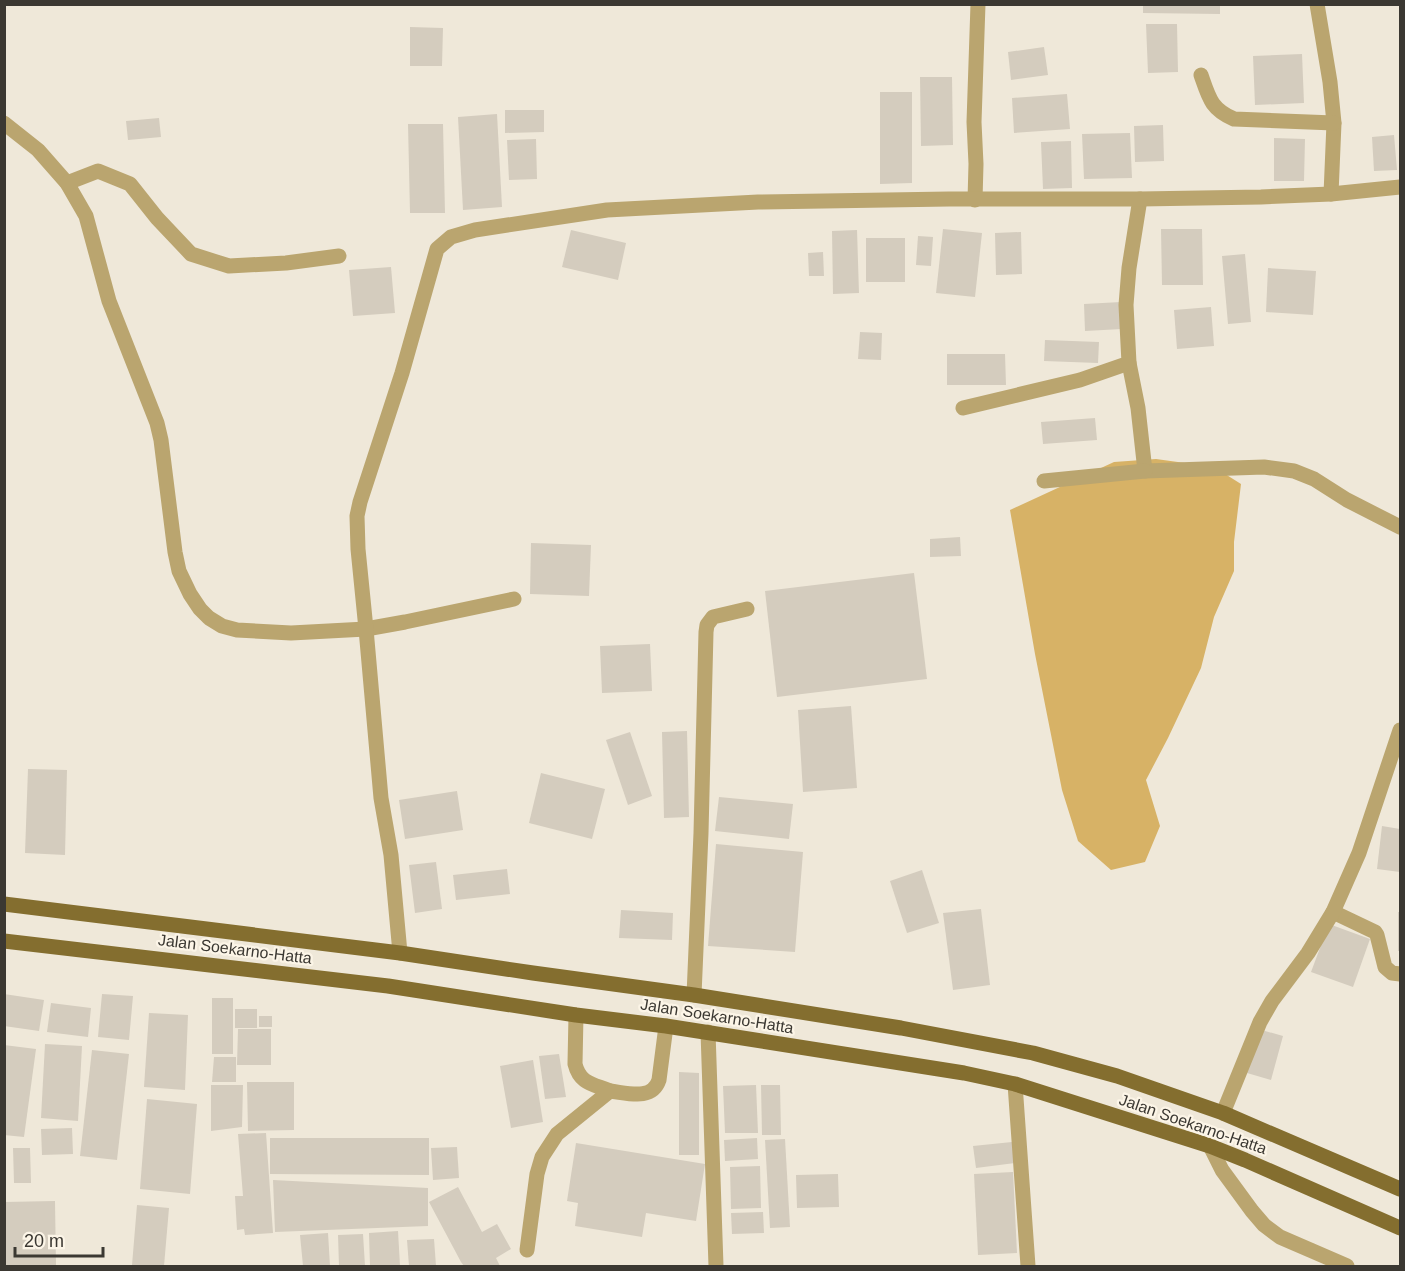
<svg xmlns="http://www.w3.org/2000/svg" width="1405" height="1271" font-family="Helvetica,sans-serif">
	<rect width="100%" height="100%" fill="#efe8d9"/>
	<polygon fill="#d7b266" points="1156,459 1214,467 1241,484 1234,542 1234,571 1214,617 1201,668 1168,738 1146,780 1160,826 1145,862 1111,870 1078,841 1062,790 1035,654 1010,510 1114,462"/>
	<g fill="#d4ccbe">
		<polygon points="1143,4 1220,4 1220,14 1143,13"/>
		<polygon points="1146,24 1177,24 1178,72 1148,73"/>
		<polygon points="410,27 443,28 442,66 410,66"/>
		<polygon points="1044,47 1048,75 1011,80 1008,52"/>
		<polygon points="1302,54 1304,103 1255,105 1253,56"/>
		<polygon points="920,77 952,77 953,145 921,146"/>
		<polygon points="880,92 912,92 912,183 880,184"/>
		<polygon points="1067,94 1070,129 1014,133 1012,98"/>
		<polygon points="505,110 544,110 544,132 505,133"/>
		<polygon points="497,114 502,207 463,210 458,117"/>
		<polygon points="159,118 161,137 128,140 126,121"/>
		<polygon points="408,124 443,124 445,213 410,213"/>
		<polygon points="1163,125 1164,161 1135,162 1134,126"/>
		<polygon points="1130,133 1132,178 1084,179 1082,134"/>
		<polygon points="1394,135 1397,170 1374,171 1372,137"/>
		<polygon points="1274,138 1305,139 1304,181 1274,181"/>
		<polygon points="536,139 537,179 509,180 507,140"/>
		<polygon points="1071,141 1072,188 1043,189 1041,142"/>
		<polygon points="943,229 982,233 975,297 936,293"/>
		<polygon points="1161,229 1202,229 1203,285 1162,285"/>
		<polygon points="571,230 626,243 618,280 562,267"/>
		<polygon points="857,230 859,293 833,294 832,231"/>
		<polygon points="1021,232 1022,274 996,275 995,233"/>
		<polygon points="918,236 933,237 931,266 916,265"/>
		<rect x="866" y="238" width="39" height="44"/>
		<polygon points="823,252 824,276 809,276 808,253"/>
		<polygon points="1245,254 1251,322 1228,324 1222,256"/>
		<polygon points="391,267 395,313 353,316 349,270"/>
		<polygon points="1268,268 1316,271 1313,315 1266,312"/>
		<polygon points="1121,302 1122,329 1085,331 1084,304"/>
		<polygon points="1211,307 1214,346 1177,349 1174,310"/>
		<polygon points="860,332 882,333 881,360 858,359"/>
		<polygon points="1045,340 1099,342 1098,363 1044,361"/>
		<polygon points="947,354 1005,354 1006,385 947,385"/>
		<polygon points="1095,418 1097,440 1043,444 1041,422"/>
		<polygon points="960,537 961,556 930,557 930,539"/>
		<polygon points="531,543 591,545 589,596 530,594"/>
		<polygon points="914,573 927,679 777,697 765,591"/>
		<polygon points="650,644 652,691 602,693 600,646"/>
		<polygon points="851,706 857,788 803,792 798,710"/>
		<polygon points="687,731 689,817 664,818 662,732"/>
		<polygon points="630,732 652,796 628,805 606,740"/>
		<polygon points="28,769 67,770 65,855 25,853"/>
		<polygon points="541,773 605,789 592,839 529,823"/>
		<polygon points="457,791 463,830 405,839 399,800"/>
		<polygon points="719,797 793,804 789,839 715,831"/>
		<polygon points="1382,826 1400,829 1400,872 1377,869"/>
		<polygon points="716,844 803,852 795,952 708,946"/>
		<polygon points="436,862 442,909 415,913 409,865"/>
		<polygon points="507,869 510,894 456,900 453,875"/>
		<polygon points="922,870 939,923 907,933 890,881"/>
		<polygon points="981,909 990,985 953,990 943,913"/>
		<polygon points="621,910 673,913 672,940 619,938"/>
		<rect x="1398" y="912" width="2" height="39"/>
		<polygon points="1329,924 1370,939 1353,987 1311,972"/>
		<polygon points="4,994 44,1000 39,1031 4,1026"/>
		<polygon points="102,994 133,996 129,1040 98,1037"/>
		<rect x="212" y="998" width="21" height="56"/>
		<polygon points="51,1003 91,1008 88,1037 47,1032"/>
		<rect x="235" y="1009" width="22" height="19"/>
		<polygon points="149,1013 188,1015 185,1090 144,1087"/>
		<rect x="259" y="1016" width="13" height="11"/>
		<polygon points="238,1029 271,1029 271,1065 237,1065"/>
		<polygon points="1258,1029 1283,1036 1271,1080 1247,1073"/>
		<polygon points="45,1044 82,1046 78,1121 41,1118"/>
		<polygon points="4,1045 36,1049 24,1137 4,1135"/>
		<polygon points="92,1050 129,1054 117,1160 80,1156"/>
		<polygon points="559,1054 566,1097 545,1099 539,1056"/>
		<polygon points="214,1057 236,1057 236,1082 212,1082"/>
		<polygon points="533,1060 543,1122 511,1128 500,1066"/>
		<polygon points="679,1072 699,1073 699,1155 679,1155"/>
		<polygon points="247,1082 294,1082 294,1130 248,1131"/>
		<polygon points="211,1085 243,1085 242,1127 211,1131"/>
		<polygon points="756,1085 758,1133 725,1133 723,1086"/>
		<polygon points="761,1085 780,1085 781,1135 762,1135"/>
		<polygon points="147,1099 197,1104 190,1194 140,1189"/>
		<polygon points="72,1128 73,1154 42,1155 41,1129"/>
		<polygon points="266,1133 273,1233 245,1235 244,1229 237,1230 235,1196 243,1196 238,1134"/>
		<polygon points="270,1138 429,1138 429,1175 270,1174"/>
		<polygon points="757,1138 758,1159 725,1161 724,1140"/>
		<polygon points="785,1139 790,1227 770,1228 765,1140"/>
		<polygon points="1012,1142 1015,1163 976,1168 973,1146"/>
		<polygon points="576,1143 705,1164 696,1221 646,1213 642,1237 575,1226 578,1203 567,1201"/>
		<polygon points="457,1147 459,1178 433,1180 431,1148"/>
		<polygon points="13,1148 30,1148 31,1183 14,1183"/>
		<polygon points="760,1166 761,1208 731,1209 730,1167"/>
		<polygon points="1013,1172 1017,1253 978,1255 974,1174"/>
		<polygon points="838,1174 839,1207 797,1208 796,1175"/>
		<polygon points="273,1180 428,1188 428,1226 275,1232"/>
		<polygon points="458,1187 482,1232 497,1224 511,1249 496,1258 500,1266 464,1266 461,1262 429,1202"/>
		<polygon points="55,1201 56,1266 4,1266 4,1202"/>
		<polygon points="137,1205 169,1208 164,1266 132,1265"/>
		<polygon points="763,1212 764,1233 732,1234 731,1213"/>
		<polygon points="398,1231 400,1266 370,1266 369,1233"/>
		<polygon points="328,1233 330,1266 303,1266 300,1235"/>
		<polygon points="363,1234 365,1266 339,1266 338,1235"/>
		<polygon points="434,1239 436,1266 409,1266 407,1240"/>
	</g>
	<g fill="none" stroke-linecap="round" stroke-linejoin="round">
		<g stroke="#baa56f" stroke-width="15">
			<path d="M576,1015l-1,49c5,20 18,20 35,27"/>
			<polyline points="708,1032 716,1266"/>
			<path d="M527,1250l10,-76 5,-17 15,-23 53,-43c18,2 42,10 49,-11l7,-54"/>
		</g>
		<g stroke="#baa56f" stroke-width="15">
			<polyline points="1317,4 1330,82 1334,123 1331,194"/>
			<path d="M1201,75c8,23 10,34 33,44l100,4"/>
			<polyline points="4,123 38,150 67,183 86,216 109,301 157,423 161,440 175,552 179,571 190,594 200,609 209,618 222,626 237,630 291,633 366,629 405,622 514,599"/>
			<polyline points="67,183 98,171 130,184 157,218 191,254 229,266 286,263 339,256"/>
			<polyline points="975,200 976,164 974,122 978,4"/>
			<polyline points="1129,363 1138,408 1145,471 1264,467 1294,471 1314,479 1347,500 1400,527"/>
			<polyline points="963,408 1080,380 1129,363 1126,305 1129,268 1140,199"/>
			<polyline points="1044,481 1145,471"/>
			<polyline points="1333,912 1375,932 1377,935 1385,967 1392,973 1400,974"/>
			<polyline points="400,953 391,855 381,798 366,629 358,549 357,516 360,502 402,373 437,249 451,237 475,230 607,210 758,202 949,199 1140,199 1261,197 1331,194 1400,187"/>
			<polyline points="694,995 701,833 706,632 707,625 713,617 747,609"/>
			<polyline points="1015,1084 1028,1266"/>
			<polyline points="1223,1113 1260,1022 1272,1001 1308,953 1333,912 1359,853 1400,730"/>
			<polyline points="1210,1146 1222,1170 1252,1211 1264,1225 1280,1237 1347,1266"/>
		</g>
		<g stroke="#846e2f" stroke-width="15">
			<polyline points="4,904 400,953 533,973 694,995 901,1028 1033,1053 1117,1076 1223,1113 1400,1189"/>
			<polyline points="4,941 388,986 576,1015 666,1026 964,1073 1015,1084 1210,1146 1245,1160 1400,1228"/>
		</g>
	</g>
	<g text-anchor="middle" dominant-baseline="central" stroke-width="4.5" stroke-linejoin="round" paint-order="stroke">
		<g font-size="16" fill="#3b3832" stroke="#fcf5e7">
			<text transform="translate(235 949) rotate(7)">Jalan Soekarno-Hatta</text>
			<text transform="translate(717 1016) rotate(9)">Jalan Soekarno-Hatta</text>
			<text transform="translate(1193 1124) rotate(19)">Jalan Soekarno-Hatta</text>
		</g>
	</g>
	<rect width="1405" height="1271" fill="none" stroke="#3b3832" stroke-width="12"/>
	<path d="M15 1247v9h88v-9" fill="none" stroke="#3b3832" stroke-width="3"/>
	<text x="24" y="1247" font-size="18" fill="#3b3832" stroke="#fcf5e7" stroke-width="4.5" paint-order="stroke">20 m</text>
</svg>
